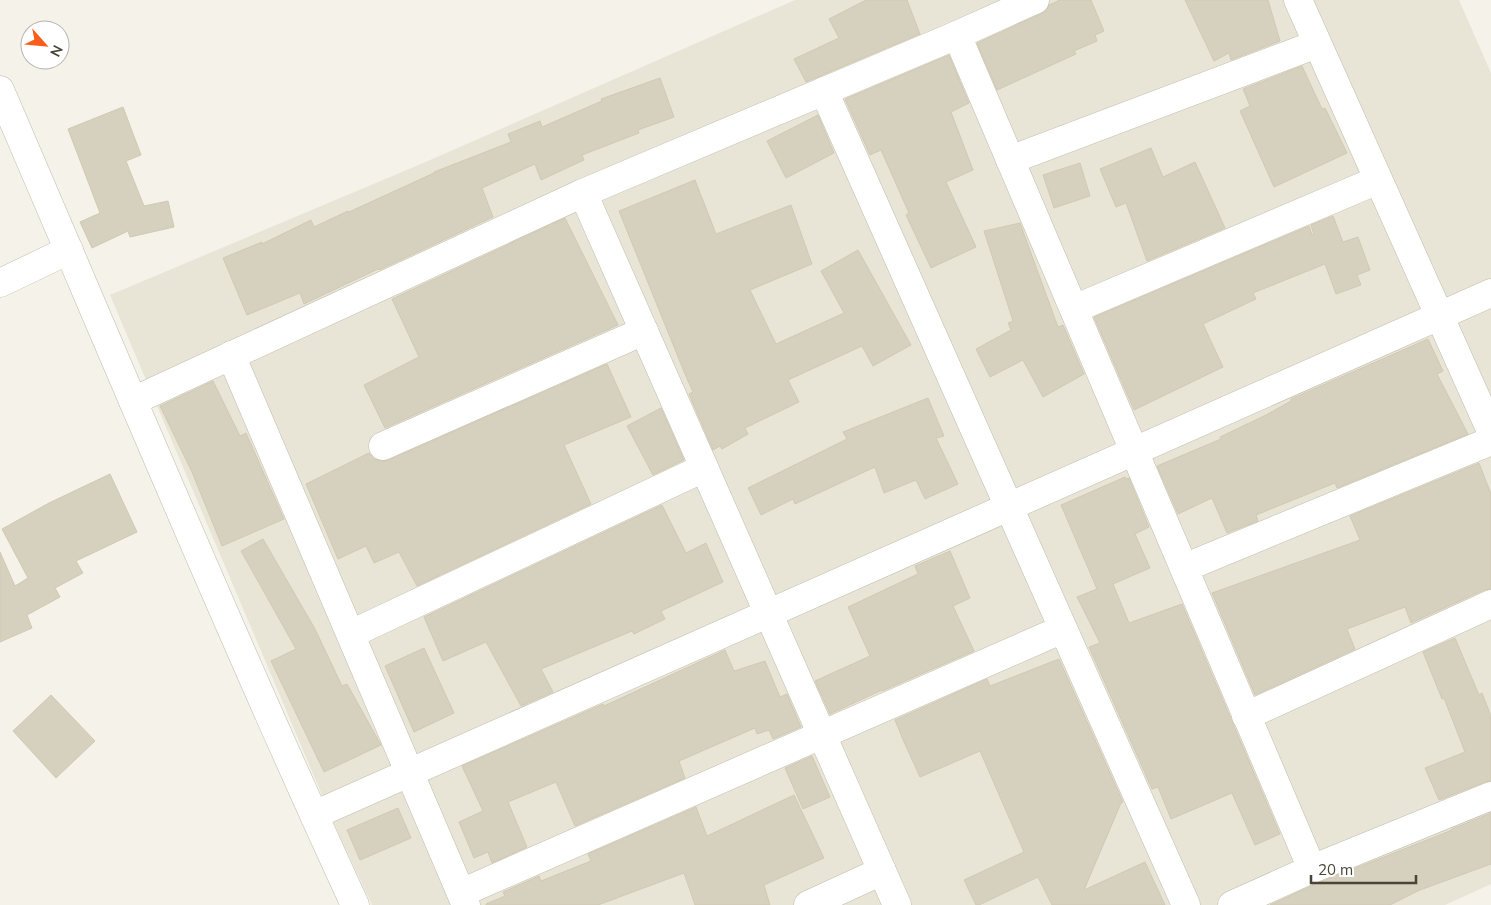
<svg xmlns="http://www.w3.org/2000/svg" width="1491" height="905" font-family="Mulish,sans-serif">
	<rect width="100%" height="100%" fill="#f4f2e9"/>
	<polygon fill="#e8e5d7" points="795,0 1459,0 1491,73 1491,884 1445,905 372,905 339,835 110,295 421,164"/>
	<g fill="#d6d0be" stroke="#d1c9b1">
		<polygon points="866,0 907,0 920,34 806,82 794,59 839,38 829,19"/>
		<polygon points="1060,0 1091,0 1104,31 1095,35 1097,41 1074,51 1076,54 997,90 977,43 1041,14 1047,10 1049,5"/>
		<polygon points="1185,0 1268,0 1280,41 1231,60 1229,53 1214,61"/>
		<polygon points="949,55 969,103 951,112 973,170 946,182 976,247 931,268 906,215 909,213 881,150 870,155 845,99"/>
		<polygon points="1302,66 1322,109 1325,108 1347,153 1274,187 1240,111 1250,106 1243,89"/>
		<polygon points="660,78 674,117 638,130 639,133 582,155 584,160 541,180 535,164 482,188 493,217 379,270 378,269 304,304 300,293 247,315 223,258 262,242 262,244 311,220 314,227 348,211 349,212 434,173 434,172 511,142 508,134 540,121 542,127 602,101 601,99"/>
		<polygon points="123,107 141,155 126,161 144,206 168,201 174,227 130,237 128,231 92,248 80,222 100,213 68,129"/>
		<polygon points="818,115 834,153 786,178 767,141"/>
		<polygon points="1151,148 1163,177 1195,162 1225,228 1147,261 1126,203 1116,207 1100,169"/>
		<polygon points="1080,163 1090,196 1054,208 1043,175"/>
		<polygon points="695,180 716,234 791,205 812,264 750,290 776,344 844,313 821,271 858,250 911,345 873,366 862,346 788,380 799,402 745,428 748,434 722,449 720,446 713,450 689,394 693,392 685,374 619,211"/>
		<polygon points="1333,216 1343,242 1358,237 1370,270 1357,275 1361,285 1336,294 1325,264 1253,293 1256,299 1203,324 1223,367 1134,410 1094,317 1309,226 1312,235 1314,235 1311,225"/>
		<polygon points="565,218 618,325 385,428 364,385 419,357 392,299"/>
		<polygon points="1020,223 1058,327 1063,325 1084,374 1043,397 1023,360 990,377 976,349 1011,330 1008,323 1013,321 984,231"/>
		<polygon points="1428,339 1443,371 1437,374 1468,434 1337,488 1335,483 1256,515 1258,521 1227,533 1212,498 1178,514 1157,466 1221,439 1220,437 1266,415 1291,401 1291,399"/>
		<polygon points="607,364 631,417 564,445 591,504 417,586 399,552 374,563 366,546 338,559 306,484 369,453 374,459 381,461 389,460"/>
		<polygon points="213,381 240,436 246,433 284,519 222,546 192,472 160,406"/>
		<polygon points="928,398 944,436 936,438 958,484 925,499 916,480 884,493 875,467 795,504 793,499 761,515 748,488 847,439 843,432"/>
		<polygon points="661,408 684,460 653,475 627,426"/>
		<polygon points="1479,463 1491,494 1491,589 1484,590 1411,623 1405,607 1347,629 1355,649 1255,695 1212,593 1360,540 1350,516"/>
		<polygon points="110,474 137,532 76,561 83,573 55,588 60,597 27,615 32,628 0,642 0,552 15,586 28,578 2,529 49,503"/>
		<polygon points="1125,477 1126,479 1129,478 1149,527 1135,534 1150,568 1113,584 1129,623 1182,604 1280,834 1255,845 1232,793 1171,819 1158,787 1152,789 1089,647 1100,643 1077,597 1097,589 1061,505"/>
		<polygon points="662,505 686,553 706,543 723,582 661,611 665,619 634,634 632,631 541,669 553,692 521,706 486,642 443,661 424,617"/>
		<polygon points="263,539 315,629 342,686 347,684 381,745 324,772 271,661 296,649 241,551"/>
		<polygon points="950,551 970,598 953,606 974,651 882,691 882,690 830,714 815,681 870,656 848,607 918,574 915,566"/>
		<polygon points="1455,638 1479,695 1482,693 1491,716 1491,781 1485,782 1439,800 1425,768 1465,752 1444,698 1442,699 1423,652"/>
		<polygon points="424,648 454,713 414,732 385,666"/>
		<polygon points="725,650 734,671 765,661 780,697 787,694 801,727 773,739 769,730 757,734 755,728 679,761 685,778 575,826 556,782 508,802 527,847 492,863 488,852 474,858 459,822 483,811 462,766 603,704 604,706"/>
		<polygon points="1059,659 1123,802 1121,803 1084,890 1145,862 1165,905 1052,905 1038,877 979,905 976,905 964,880 1024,852 980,751 920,777 904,742 895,720 987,679 990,686"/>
		<polygon points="51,695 95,741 56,778 13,731"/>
		<polygon points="812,756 830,797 803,809 785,768"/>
		<polygon points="794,795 824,858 764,885 770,905 695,905 684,873 598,905 486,905 486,904 505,896 503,892 539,876 541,881 591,861 588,854 696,807 707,836"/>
		<polygon points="398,808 411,838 360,860 347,830"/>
		<polygon points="1491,813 1491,864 1420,890 1390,905 1270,905 1318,883 1452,830 1452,829"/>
	</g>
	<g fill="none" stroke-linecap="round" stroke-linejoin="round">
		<g stroke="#c0bcab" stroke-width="29">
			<g id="minor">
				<polyline points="1298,0 1491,431"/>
				<polyline points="957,35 1312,869"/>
				<path d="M0,90c117,272 231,546 355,815"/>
				<polyline points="824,91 1186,905"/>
				<polyline points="1010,160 1317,44"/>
				<polyline points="583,193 897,905"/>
				<polyline points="0,283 69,250"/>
				<polyline points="1074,309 1378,180"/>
				<polyline points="231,355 466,905"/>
				<polyline points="133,401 583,193 957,35 1035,0"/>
				<polyline points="383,446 644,331"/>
				<polyline points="1184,568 1491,441"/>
				<polyline points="351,634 704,468"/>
				<polyline points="1246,716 1491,604"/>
				<polyline points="314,815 1491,293"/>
				<polyline points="461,893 1063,629"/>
				<polyline points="808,905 882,871"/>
				<polyline points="1232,905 1312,869 1491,796"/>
			</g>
		</g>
		<use href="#minor" stroke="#fff" stroke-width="28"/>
	</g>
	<g transform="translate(45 45) rotate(117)"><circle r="24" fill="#ffffff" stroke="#b6b4af"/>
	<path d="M0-4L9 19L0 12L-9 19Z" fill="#f85d1c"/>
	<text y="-8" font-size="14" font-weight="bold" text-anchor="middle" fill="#484437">N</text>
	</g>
	<path d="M1311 875v8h105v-8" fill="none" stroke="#484437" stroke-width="2.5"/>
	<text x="1318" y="875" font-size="15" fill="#484437" stroke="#ffffff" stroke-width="4" paint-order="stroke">20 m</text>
</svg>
